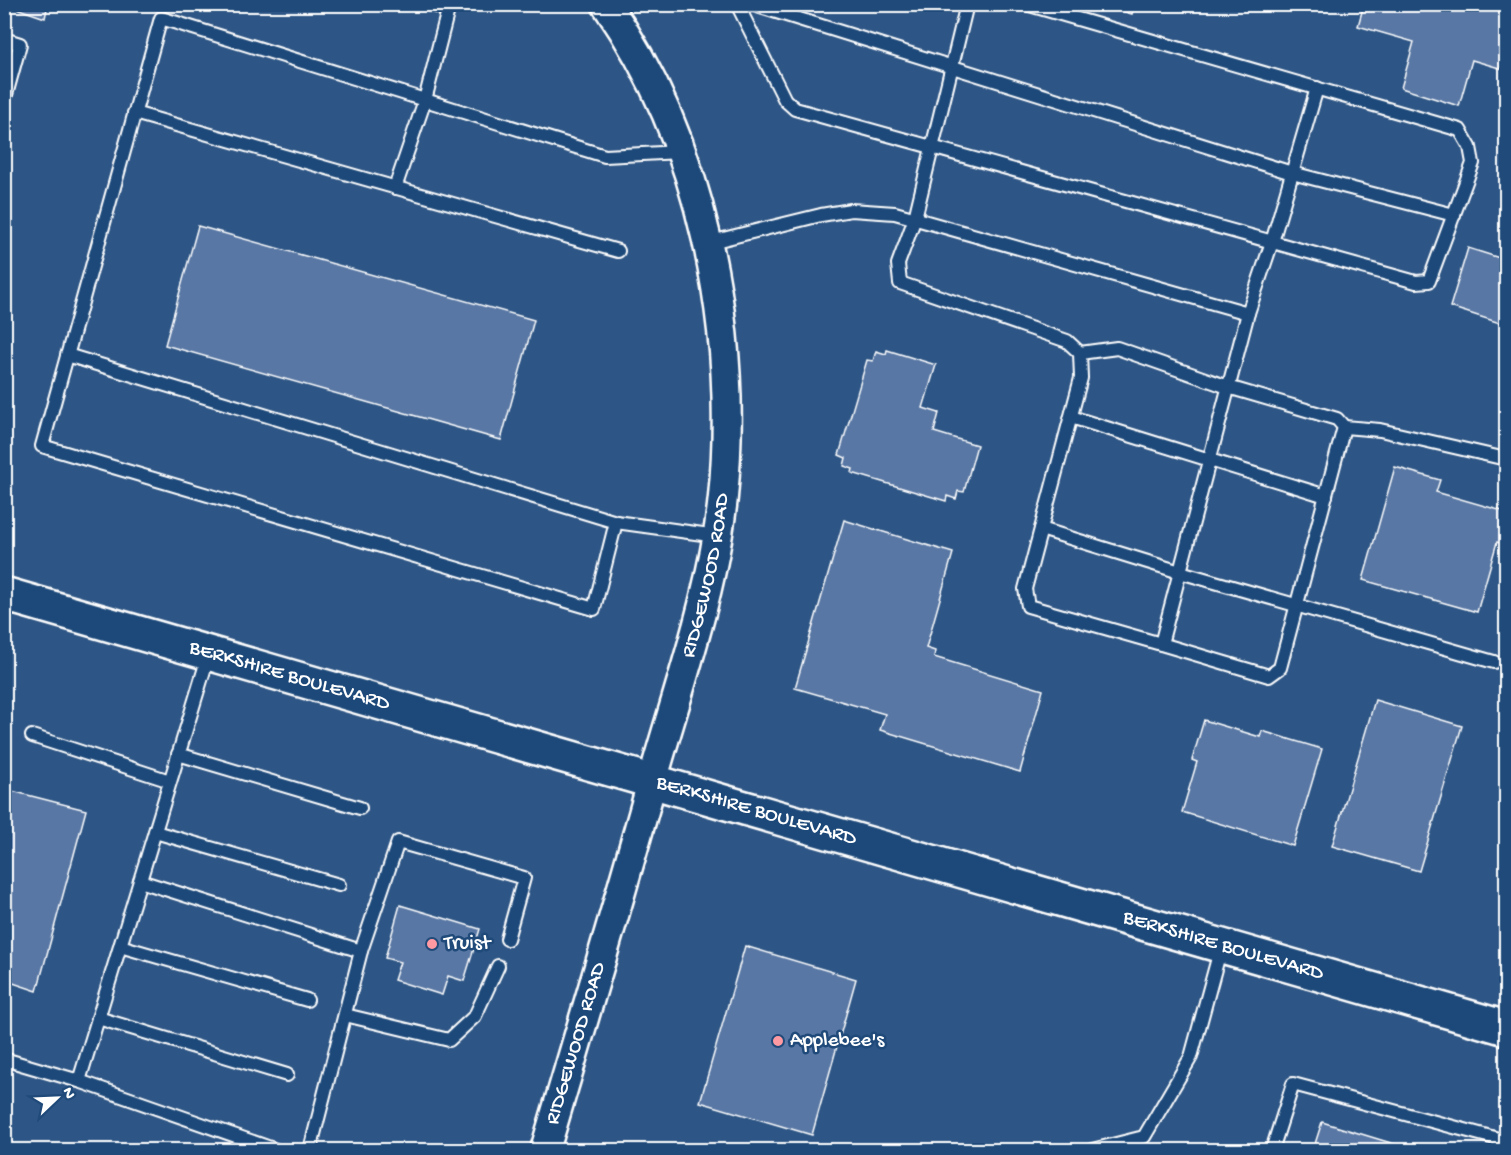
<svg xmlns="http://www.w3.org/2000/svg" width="1511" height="1155" font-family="'Gochi Hand',sans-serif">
	<rect width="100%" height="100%" fill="#2d5585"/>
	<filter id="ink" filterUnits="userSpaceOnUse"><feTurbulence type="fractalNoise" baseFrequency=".0167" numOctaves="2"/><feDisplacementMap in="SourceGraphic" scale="12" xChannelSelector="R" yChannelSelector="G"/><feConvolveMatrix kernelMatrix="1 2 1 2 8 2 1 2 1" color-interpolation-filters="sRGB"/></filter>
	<g filter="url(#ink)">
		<g fill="#5977a4" stroke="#fff" stroke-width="1.5">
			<polygon points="4,4 48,4 45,18"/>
			<polygon points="1098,4 1135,4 1132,14"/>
			<polygon points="1364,4 1498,4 1506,7 1506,70 1472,60 1459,106 1401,88 1414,42 1358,26"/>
			<polygon points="198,226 534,320 501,440 165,345"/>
			<polygon points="1468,248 1506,260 1506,325 1450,307"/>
			<polygon points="887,350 936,365 923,408 939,413 934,432 977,445 964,492 958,491 956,499 947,496 946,501 852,473 853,469 844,466 846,458 839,455 867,360 873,361 876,351 886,354"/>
			<polygon points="1395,467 1440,480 1436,492 1506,512 1506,545 1497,542 1477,612 1363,580"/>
			<polygon points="844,520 953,553 926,648 935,651 934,657 1043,690 1020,772 880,730 885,714 795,688"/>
			<polygon points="1375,700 1462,726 1419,871 1332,846"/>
			<polygon points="1204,720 1260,737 1262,731 1322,749 1293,846 1182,812 1197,762 1192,760"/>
			<polygon points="4,789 86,810 37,991 4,980"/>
			<polygon points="400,905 480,929 464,981 448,976 442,995 394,980 400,962 385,958"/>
			<polygon points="745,946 856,979 812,1135 700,1102"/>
			<polygon points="1322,1122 1414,1150 1313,1150"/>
		</g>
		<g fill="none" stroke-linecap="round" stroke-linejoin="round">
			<g stroke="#fff" stroke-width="16">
				<g id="service">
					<polyline points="737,4 785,100 795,109 1416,282 1429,281 1473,163 1470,147 1460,130 1026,4"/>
					<polyline points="751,4 1292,173 1454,215"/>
					<polyline points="967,4 915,218 898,264 900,283 1067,341 1080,353 1081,378 1025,589 1028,606 1161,644"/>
					<polyline points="4,39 20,44 4,102"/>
					<polyline points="134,113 618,251"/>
					<polyline points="680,152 605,156 161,18 42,446 594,609 616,522 717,536"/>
					<polyline points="395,188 425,100 448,10 429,4"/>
					<polyline points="707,243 821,215 851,210 895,213 1248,313"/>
					<polyline points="1080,353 1117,348 1228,387 1337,419 1344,427 1280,668 1269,676 1161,644 1248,313 1272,242 1317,88"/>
					<polyline points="67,355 616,522"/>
					<polyline points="1071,417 1326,496"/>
					<polyline points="1344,427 1380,430 1506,459"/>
					<polyline points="1041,529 1180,572 1494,662"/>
					<polyline points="32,736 170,781"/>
					<polyline points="178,754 360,808"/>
					<polyline points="155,832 339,885"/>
					<polyline points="140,881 361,951"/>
					<polyline points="120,946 307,1000"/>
					<polyline points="345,1015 449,1040 475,1016 498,966"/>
					<polyline points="98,1018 287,1075"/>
					<polyline points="4,1059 79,1081 276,1150"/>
					<polyline points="79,1081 209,654"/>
					<polyline points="310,1150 361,951 398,842 524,878 507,939"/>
					<polyline points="1092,1150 1144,1137 1191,1057 1221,947"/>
					<polyline points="1272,1150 1293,1084 1506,1141"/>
				</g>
			</g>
			<g stroke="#fff" stroke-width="33">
				<g id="tertiary">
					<path id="s1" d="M545,1150c36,-122 73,-245 107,-368 26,-93 61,-189 71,-285 16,-167 -20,-354 -117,-493"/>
				</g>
			</g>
			<g stroke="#fff" stroke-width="38">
				<g id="secondary">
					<path id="s2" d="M4,594l1502,434"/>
				</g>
			</g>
			<use href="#service" stroke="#1f4a7a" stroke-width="12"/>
			<use href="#tertiary" stroke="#1f4a7a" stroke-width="28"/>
			<use href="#secondary" stroke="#1f4a7a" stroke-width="33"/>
		</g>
	</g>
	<g fill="#ff9aa2" stroke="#1f4a7a" stroke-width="2">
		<circle cx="432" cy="944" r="6"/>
		<circle cx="778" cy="1041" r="6"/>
	</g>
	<g text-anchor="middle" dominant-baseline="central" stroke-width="5" stroke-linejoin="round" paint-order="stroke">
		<g font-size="21" fill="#fff" stroke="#1f4a7a">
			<text stroke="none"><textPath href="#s1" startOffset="597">RIDGEWOOD ROAD</textPath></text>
			<text stroke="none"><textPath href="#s2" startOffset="297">BERKSHIRE BOULEVARD</textPath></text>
			<text stroke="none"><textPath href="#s2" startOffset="783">BERKSHIRE BOULEVARD</textPath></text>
			<text stroke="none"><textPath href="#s2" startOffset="1269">BERKSHIRE BOULEVARD</textPath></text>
			<text stroke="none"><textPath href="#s1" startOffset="111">RIDGEWOOD ROAD</textPath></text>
		</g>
		<g font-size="21" fill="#fff" stroke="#1f4a7a" text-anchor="start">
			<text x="444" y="944">Truist</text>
			<text x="790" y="1041">Applebee's</text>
		</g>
	</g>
	<rect width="1511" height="1155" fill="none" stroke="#1f4a7a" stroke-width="24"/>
	<rect x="12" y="12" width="1487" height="1131" fill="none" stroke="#fff" stroke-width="2" filter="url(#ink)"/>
	<g transform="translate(57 1098) rotate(67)" stroke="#1f4a7a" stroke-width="4.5" paint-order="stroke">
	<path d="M0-4.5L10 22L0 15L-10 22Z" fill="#ffffff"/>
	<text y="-9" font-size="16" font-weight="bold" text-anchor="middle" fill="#ffffff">N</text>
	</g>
</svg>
